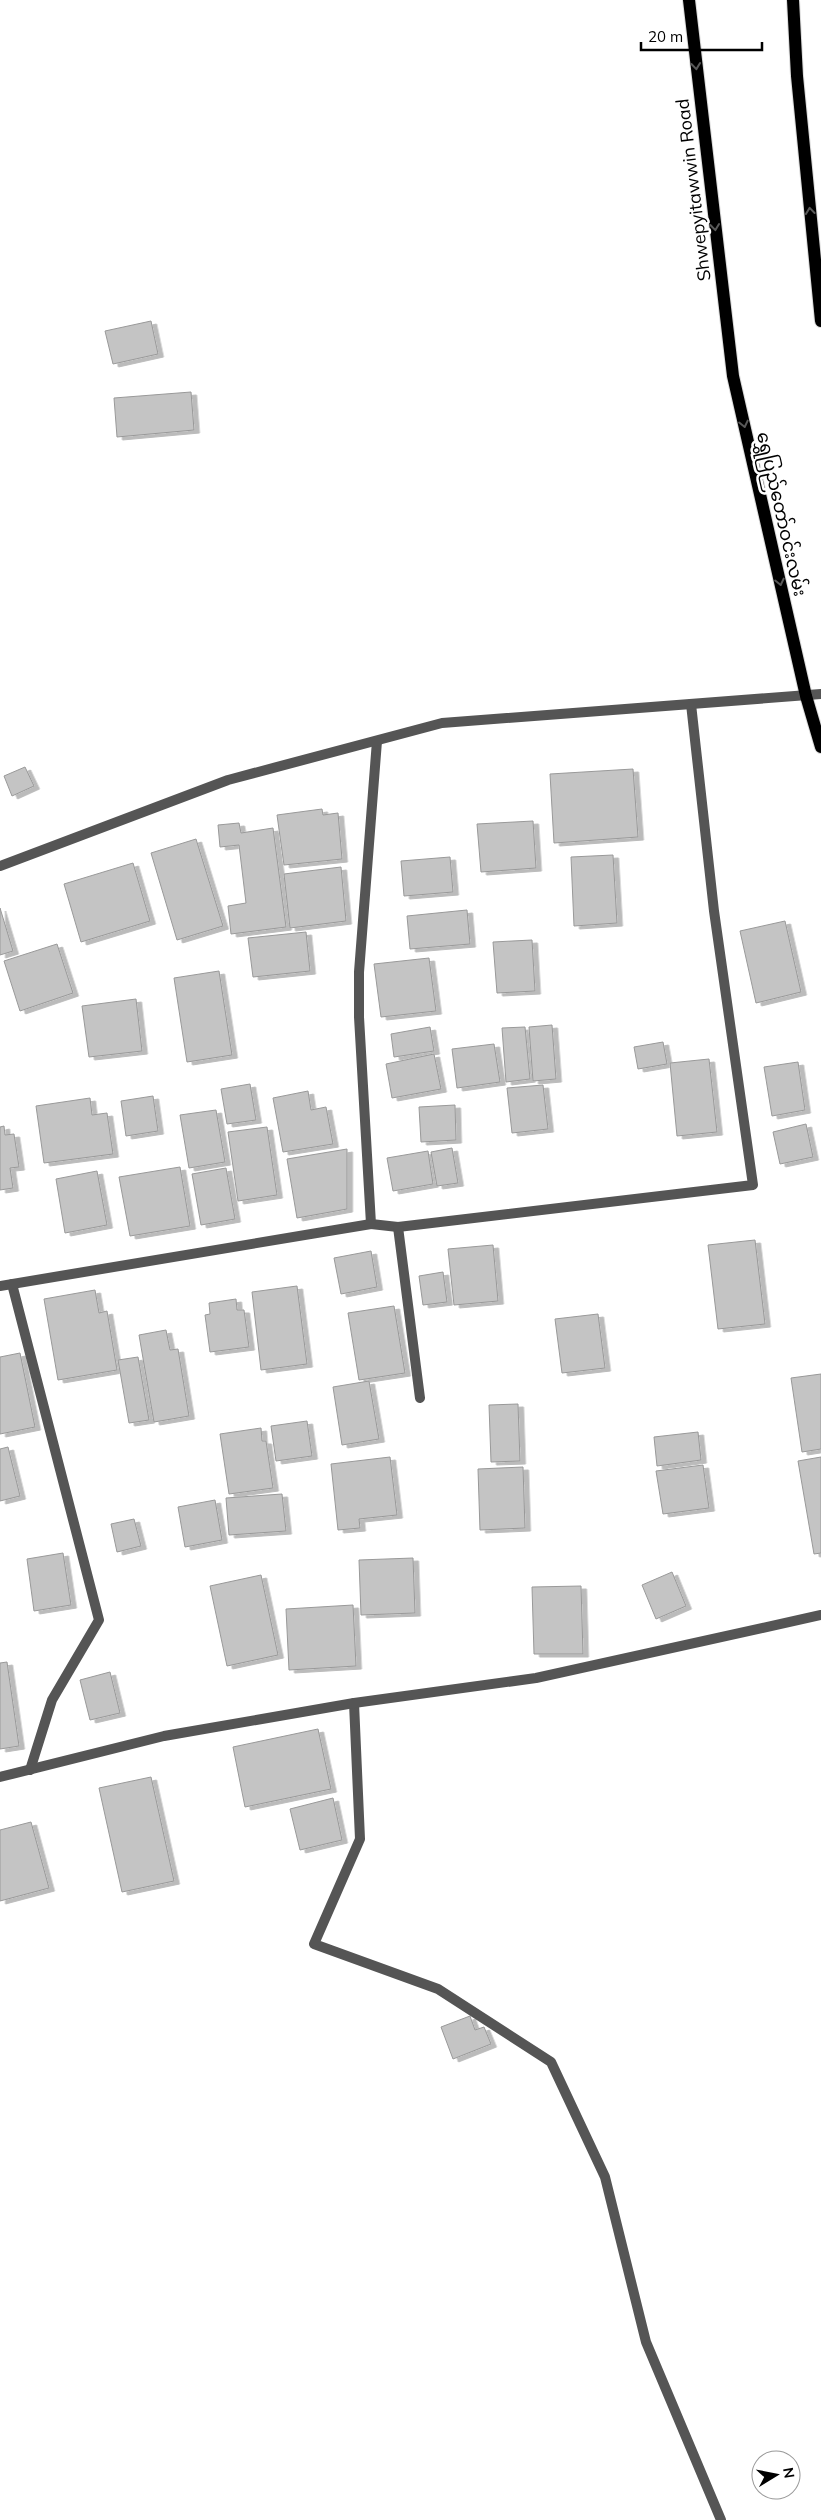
<svg xmlns="http://www.w3.org/2000/svg" width="821" height="2520" font-family="Mulish,'Noto Sans Myanmar',sans-serif">
	<defs>
		<filter id="shadow"><feDropShadow dx="5.5" dy="3" stdDeviation="0" flood-color="#0004"/></filter>
	</defs>
	<rect width="100%" height="100%" fill="#fff"/>
	<g fill="#c4c4c4" stroke="#999" filter="url(#shadow)">
		<polygon points="151,321 158,354 113,364 105,331"/>
		<polygon points="191,392 194,430 117,437 114,398"/>
		<polygon points="25,767 34,786 12,796 4,776"/>
		<polygon points="633,769 638,837 554,843 550,774"/>
		<polygon points="322,809 323,815 338,813 342,859 284,865 277,815"/>
		<polygon points="533,821 536,868 481,872 477,824"/>
		<polygon points="239,823 241,833 273,828 286,927 231,934 228,906 246,903 239,845 220,847 218,825"/>
		<polygon points="196,839 223,926 177,940 151,853"/>
		<polygon points="613,855 617,923 574,926 571,857"/>
		<polygon points="450,857 453,892 404,896 401,861"/>
		<polygon points="133,863 150,921 81,942 64,884"/>
		<polygon points="341,867 346,921 290,928 284,874"/>
		<polygon points="0,908 13,951 0,955"/>
		<polygon points="467,910 470,944 410,949 407,916"/>
		<polygon points="785,921 801,992 756,1003 740,931"/>
		<polygon points="306,932 310,971 253,977 248,938"/>
		<polygon points="532,940 535,991 497,993 493,942"/>
		<polygon points="57,944 73,993 20,1011 4,961"/>
		<polygon points="429,958 436,1011 381,1017 374,964"/>
		<polygon points="219,971 232,1055 187,1062 174,978"/>
		<polygon points="136,999 142,1051 89,1057 82,1006"/>
		<polygon points="552,1025 556,1079 533,1081 529,1027"/>
		<polygon points="430,1027 434,1051 394,1057 391,1034"/>
		<polygon points="525,1027 530,1079 506,1082 502,1028"/>
		<polygon points="663,1042 667,1064 638,1069 634,1047"/>
		<polygon points="494,1044 500,1082 457,1088 452,1049"/>
		<polygon points="434,1054 441,1089 392,1098 386,1064"/>
		<polygon points="709,1059 717,1132 677,1136 670,1063"/>
		<polygon points="798,1062 805,1110 772,1116 764,1067"/>
		<polygon points="250,1084 256,1120 227,1124 221,1089"/>
		<polygon points="543,1085 548,1129 512,1133 507,1088"/>
		<polygon points="308,1091 311,1110 326,1107 333,1144 283,1152 273,1098"/>
		<polygon points="153,1096 158,1131 126,1136 121,1101"/>
		<polygon points="90,1098 92,1115 107,1113 113,1154 44,1163 36,1106"/>
		<polygon points="455,1105 456,1140 421,1142 419,1107"/>
		<polygon points="216,1110 225,1162 189,1168 180,1115"/>
		<polygon points="806,1124 813,1157 780,1164 773,1132"/>
		<polygon points="4,1126 5,1135 14,1134 19,1167 10,1168 13,1188 0,1190 0,1127"/>
		<polygon points="267,1127 277,1195 238,1201 228,1132"/>
		<polygon points="452,1148 458,1183 437,1186 431,1152"/>
		<polygon points="347,1149 347,1209 297,1218 287,1159"/>
		<polygon points="428,1151 433,1184 393,1191 387,1158"/>
		<polygon points="180,1167 190,1226 130,1236 119,1177"/>
		<polygon points="226,1168 235,1219 201,1225 192,1174"/>
		<polygon points="97,1171 107,1225 65,1233 56,1179"/>
		<polygon points="755,1240 765,1324 718,1329 708,1245"/>
		<polygon points="493,1245 498,1301 454,1305 448,1249"/>
		<polygon points="371,1251 377,1287 341,1294 334,1258"/>
		<polygon points="443,1272 447,1302 423,1305 419,1276"/>
		<polygon points="297,1286 307,1364 261,1370 252,1292"/>
		<polygon points="95,1290 99,1313 107,1311 117,1370 58,1380 44,1299"/>
		<polygon points="236,1299 237,1310 244,1310 249,1347 210,1352 205,1315 210,1314 209,1303"/>
		<polygon points="394,1306 405,1373 359,1380 348,1313"/>
		<polygon points="598,1314 605,1368 562,1373 555,1319"/>
		<polygon points="166,1330 170,1350 178,1349 189,1416 154,1422 139,1335"/>
		<polygon points="20,1353 35,1427 0,1434 0,1357"/>
		<polygon points="138,1357 149,1420 129,1423 118,1360"/>
		<polygon points="821,1374 821,1449 802,1452 791,1378"/>
		<polygon points="369,1381 379,1439 342,1445 333,1387"/>
		<polygon points="518,1404 520,1461 491,1462 489,1405"/>
		<polygon points="307,1421 312,1456 276,1461 271,1426"/>
		<polygon points="261,1428 262,1441 266,1441 273,1488 229,1494 220,1434"/>
		<polygon points="698,1432 701,1460 657,1466 654,1437"/>
		<polygon points="8,1447 20,1496 0,1501 0,1449"/>
		<polygon points="390,1457 397,1515 359,1519 360,1528 338,1530 331,1464"/>
		<polygon points="821,1457 821,1553 814,1554 798,1461"/>
		<polygon points="703,1465 709,1508 663,1514 656,1471"/>
		<polygon points="523,1467 525,1528 480,1530 478,1469"/>
		<polygon points="282,1494 286,1531 229,1535 226,1498"/>
		<polygon points="215,1500 222,1540 185,1547 178,1507"/>
		<polygon points="134,1519 141,1546 117,1552 111,1524"/>
		<polygon points="63,1553 71,1605 34,1611 27,1559"/>
		<polygon points="413,1558 415,1613 361,1615 359,1560"/>
		<polygon points="672,1572 686,1606 656,1619 642,1585"/>
		<polygon points="261,1575 278,1655 227,1666 210,1586"/>
		<polygon points="581,1586 583,1654 534,1654 532,1587"/>
		<polygon points="353,1605 356,1666 289,1670 286,1609"/>
		<polygon points="7,1662 19,1746 0,1749 0,1663"/>
		<polygon points="110,1672 120,1713 90,1720 80,1680"/>
		<polygon points="318,1729 331,1789 245,1807 233,1747"/>
		<polygon points="151,1777 174,1881 122,1892 99,1788"/>
		<polygon points="333,1798 342,1840 300,1850 290,1809"/>
		<polygon points="31,1822 49,1888 0,1901 0,1830"/>
		<polygon points="470,2016 475,2030 484,2027 491,2044 453,2059 441,2027"/>
	</g>
	<g fill="none" stroke-linecap="round" stroke-linejoin="round">
		<g stroke="#dbdbdb" stroke-width="14">
			<g id="primary">
				<polyline points="689,0 733,376 806,696 821,747"/>
				<polyline points="793,0 797,76 821,321"/>
			</g>
		</g>
		<g stroke="#555" stroke-width="10">
			<polyline points="377,741 359,972 359,1017 371,1224 398,1227 753,1185 714,911 691,704"/>
			<polyline points="0,866 228,780 442,723 821,694"/>
			<polyline points="398,1227 420,1398"/>
			<polyline points="12,1284 99,1620 52,1700 30,1770"/>
			<polyline points="0,1286 371,1224"/>
			<polyline points="354,1703 360,1839 314,1944 438,1989 551,2062 605,2177 646,2342 721,2520"/>
			<polyline points="0,1777 164,1736 354,1703 536,1678 821,1615"/>
		</g>
		<use href="#primary" stroke="#000" stroke-width="12"/>
	</g>
	<defs><path id="oneway-chevron" d="M-2-3.5L2.5 0L-2 3.5" fill="none" stroke-width="1.6" stroke-linecap="round" stroke-linejoin="round" transform="scale(1.25)"/></defs>
	<g stroke="#595959">
		<use href="#oneway-chevron" transform="translate(696 66) rotate(84)"/>
		<use href="#oneway-chevron" transform="translate(810 211) rotate(-96)"/>
		<use href="#oneway-chevron" transform="translate(715 227) rotate(83)"/>
		<use href="#oneway-chevron" transform="translate(744 424) rotate(77)"/>
		<use href="#oneway-chevron" transform="translate(780 582) rotate(77)"/>
	</g>
	<g text-anchor="middle" dominant-baseline="central" stroke-width="5" stroke-linejoin="round" paint-order="stroke">
		<g font-size="18" fill="#000" stroke="#fff">
			<text transform="translate(693 190) rotate(-97)">Shwepyitawwin Road</text>
			<text transform="translate(782 514) rotate(77)">ရွှေပြည်တော်ဝင်းလမ်း</text>
		</g>
	</g>
	<g transform="translate(776 2475) rotate(80)"><circle r="24" fill="#ffffff" stroke="#999999"/>
	<path d="M0-4L9 19L0 12L-9 19Z" fill="#000000"/>
	<text y="-8" font-size="14" font-weight="bold" text-anchor="middle" fill="#000000">N</text>
	</g>
	<path d="M641 42v8h121v-8" fill="none" stroke="#000000" stroke-width="2.5"/>
	<text x="648" y="42" font-size="15" fill="#000000" stroke="#ffffff" stroke-width="4" paint-order="stroke">20 m</text>
</svg>
